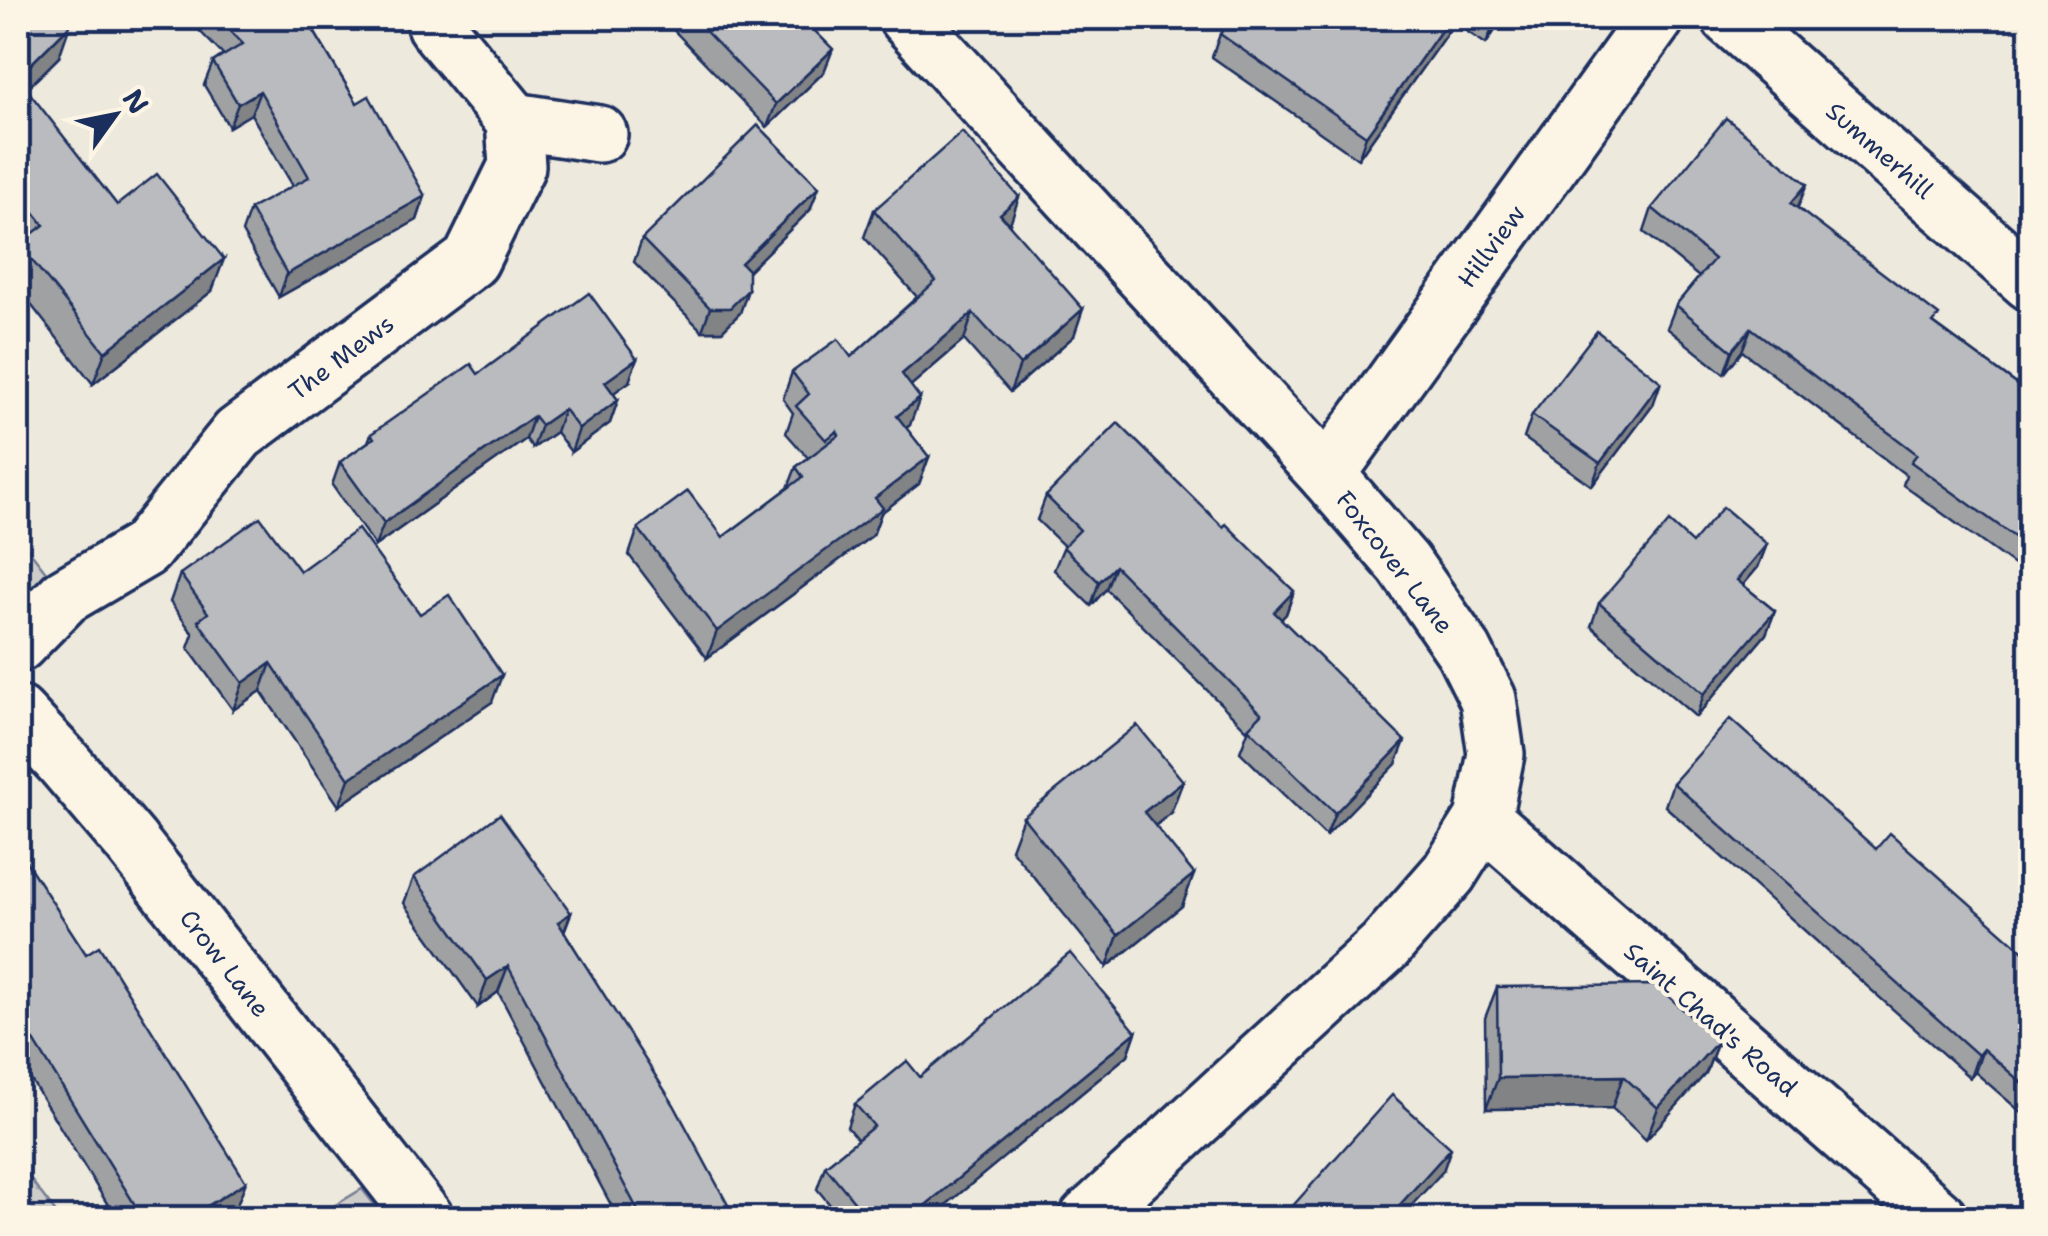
<svg xmlns="http://www.w3.org/2000/svg" width="2048" height="1236" font-family="'Shantell Sans',sans-serif">
	<defs>
		<pattern id="grass-tufts" width="24" height="20" patternUnits="userSpaceOnUse" patternTransform="scale(2.5)"><rect width="24" height="20" fill="#cfcdca"/><path d="M3 7l-1-3M5 7V3M7 7l1-3M15 17l-1-3M17 17v-4M19 17l1-3" fill="none" stroke="#b1b0b0"/></pattern>
	</defs>
	<rect width="100%" height="100%" fill="#eee9dd"/>
	<filter id="ink" filterUnits="userSpaceOnUse"><feTurbulence type="fractalNoise" baseFrequency=".01" numOctaves="2"/><feDisplacementMap in="SourceGraphic" scale="20" xChannelSelector="R" yChannelSelector="G"/><feConvolveMatrix kernelMatrix="1 2 1 2 8 2 1 2 1" color-interpolation-filters="sRGB"/></filter>
	<g filter="url(#ink)">
		<g fill="url(#grass-tufts)" stroke="#757e94" stroke-width="2.5">
			<polygon points="18,536 65,596 18,644"/>
			<polygon points="18,1163 60,1218 18,1218"/>
			<polygon points="362,1189 385,1218 314,1218"/>
		</g>
		<g fill="none" stroke-linecap="round" stroke-linejoin="round">
			<g stroke="#1b2f5e" stroke-width="62">
				<g id="minor">
					<polyline points="907,18 1327,475 1404,564 1464,651 1488,699 1496,754 1483,819 1449,873 1385,946 1088,1218"/>
					<polyline points="1730,18 2030,282"/>
					<polyline points="514,121 599,134"/>
					<polyline points="1327,475 1656,18"/>
					<polyline points="18,644 65,596 145,549 238,434 471,260 517,166 514,121 435,25"/>
					<polyline points="18,714 62,761 130,841 425,1218"/>
					<polyline points="1483,819 1939,1218"/>
				</g>
			</g>
			<use href="#minor" stroke="#fcf5e5" stroke-width="55"/>
		</g>
		<g fill="#a0a1a3" stroke="#1b2f5e" stroke-width="2.5">
			<polygon points="18,18 59,57 26,89 117,205 212,291 93,384 18,288 18,248 21,243 18,238"/>
			<polygon points="187,18 306,18 357,103 425,196 417,220 279,297 242,232 250,209 293,186 251,114 229,127 204,85 213,62 223,55"/>
			<polygon points="662,18 802,18 824,72 767,127"/>
			<polygon points="1219,18 1503,18 1486,44 1454,23 1358,159 1212,57 1220,34 1228,23"/>
			<polygon points="2030,111 2030,138 2023,132"/>
			<polygon points="1652,208 1798,208 1936,325 2030,394 2030,574 2029,576 1903,485 1906,475 1742,351 1724,374 1667,328 1676,305 1699,277 1644,232"/>
			<polygon points="810,210 748,271 740,313 722,331 702,331 634,262 642,239"/>
			<polygon points="874,210 1009,224 1074,336 1010,392 964,340 911,385 910,425 906,428 929,457 919,484 881,513 873,535 707,658 629,555 638,528 723,537 788,488 796,467 808,458 786,433 793,413 783,399 792,372 851,357 917,297 864,237"/>
			<polygon points="478,374 629,382 613,393 618,400 610,423 571,452 556,432 533,448 526,439 375,546 332,485 340,462 368,442 371,434"/>
			<polygon points="1653,405 1592,486 1524,438 1532,415"/>
			<polygon points="1046,496 1223,527 1294,591 1286,614 1281,619 1396,764 1326,836 1240,752 1248,731 1106,589 1091,606 1054,570 1064,546 1037,520"/>
			<polygon points="1692,543 1767,544 1758,567 1743,585 1775,611 1766,634 1696,717 1591,626 1599,603"/>
			<polygon points="300,571 420,614 492,702 339,806 261,691 233,710 188,648 193,634 170,602 180,574"/>
			<polygon points="1673,783 1876,849 2030,957 2030,1120 1975,1072 1970,1078 1665,806"/>
			<polygon points="1171,813 1155,826 1194,874 1182,906 1107,967 1011,849 1023,817"/>
			<polygon points="18,849 235,1210 222,1218 116,1218 18,1059"/>
			<polygon points="414,877 571,913 564,931 735,1218 618,1218 498,992 478,1007 404,903"/>
			<polygon points="1497,987 1718,1041 1706,1073 1646,1140 1612,1108 1486,1109 1485,1018"/>
			<polygon points="1136,1032 1128,1055 930,1218 841,1218 817,1189 825,1166 858,1140 847,1127 855,1104 920,1077"/>
		</g>
		<g fill="#828385" stroke="#1b2f5e" stroke-width="2.5">
			<polygon points="1450,18 1456,18 1454,23 1358,159 1366,136"/>
			<polygon points="1497,18 1503,18 1486,44 1495,21"/>
			<polygon points="70,25 59,57 18,98 18,77"/>
			<polygon points="833,49 824,72 767,127 776,104"/>
			<polygon points="260,91 251,114 229,127 238,104"/>
			<polygon points="1807,184 1798,207 1783,226 1791,203"/>
			<polygon points="819,187 810,210 733,286 741,263"/>
			<polygon points="425,196 417,220 279,297 287,274"/>
			<polygon points="1019,197 1010,224 1000,214"/>
			<polygon points="224,259 212,291 93,384 105,352"/>
			<polygon points="748,290 740,313 722,331 702,331 710,308"/>
			<polygon points="1083,309 1074,336 1010,392 1020,365"/>
			<polygon points="973,313 964,340 893,401 902,374"/>
			<polygon points="1751,328 1742,351 1724,374 1732,351"/>
			<polygon points="637,359 629,382 597,405 605,382"/>
			<polygon points="1661,382 1653,405 1592,486 1600,463"/>
			<polygon points="920,398 910,425 887,443 897,416"/>
			<polygon points="618,400 610,423 571,452 579,429"/>
			<polygon points="564,409 556,432 533,448 541,425"/>
			<polygon points="534,416 526,439 375,546 384,523"/>
			<polygon points="929,457 919,484 881,513 873,535 707,658 717,631 875,498"/>
			<polygon points="1767,544 1758,567 1728,603 1737,580"/>
			<polygon points="1115,566 1106,589 1091,606 1099,582"/>
			<polygon points="1294,591 1286,614 1266,635 1274,612"/>
			<polygon points="1775,611 1766,634 1696,717 1704,694"/>
			<polygon points="271,663 261,691 233,710 243,683"/>
			<polygon points="502,675 492,702 339,806 349,779"/>
			<polygon points="1405,741 1396,764 1326,836 1335,813"/>
			<polygon points="1183,781 1171,813 1132,844 1144,812"/>
			<polygon points="1194,874 1182,906 1107,967 1118,935"/>
			<polygon points="571,913 561,940 558,922"/>
			<polygon points="508,966 498,992 478,1007 487,980"/>
			<polygon points="1136,1032 1128,1055 930,1218 910,1218"/>
			<polygon points="1718,1041 1706,1073 1646,1140 1658,1108"/>
			<polygon points="1983,1049 1975,1072 1970,1078 1978,1055"/>
			<polygon points="1623,1076 1612,1108 1486,1109 1498,1078"/>
			<polygon points="1451,1148 1443,1171 1400,1218 1395,1210"/>
			<polygon points="246,1182 235,1210 222,1218 188,1218"/>
		</g>
		<g fill="#babbbe" stroke="#1b2f5e" stroke-width="2.5">
			<polygon points="18,18 62,18 70,25 18,77"/>
			<polygon points="218,18 306,18 357,103 369,96 425,196 287,274 250,209 309,177 260,91 238,104 213,62 243,44"/>
			<polygon points="693,18 802,18 833,49 776,104"/>
			<polygon points="1232,18 1450,18 1366,136 1220,34"/>
			<polygon points="18,78 117,205 157,174 224,259 105,352 19,244 44,225 18,192"/>
			<polygon points="1726,118 1807,184 1791,203 1939,316 1933,323 2030,394 2030,548 1911,462 1917,454 1751,328 1732,351 1676,305 1714,259 1652,208"/>
			<polygon points="758,125 819,187 741,263 748,270 748,290 730,308 710,308 642,239"/>
			<polygon points="962,132 1019,197 1000,214 1083,309 1020,365 973,313 902,374 920,398 897,416 929,457 875,498 883,508 717,631 638,528 688,491 723,537 803,477 796,467 839,435 837,431 826,440 796,406 809,394 792,372 838,339 851,357 936,281 874,210"/>
			<polygon points="589,293 637,359 605,382 618,400 579,429 564,409 541,425 534,416 384,523 340,462 374,438 371,434 471,364 478,374"/>
			<polygon points="1597,331 1661,382 1600,463 1532,415"/>
			<polygon points="1118,423 1223,527 1226,524 1294,591 1274,612 1405,741 1335,813 1248,728 1262,714 1115,566 1099,582 1063,547 1080,530 1046,496"/>
			<polygon points="1723,507 1767,544 1737,580 1775,611 1704,694 1599,603 1669,522 1692,543"/>
			<polygon points="260,517 300,571 358,529 420,614 449,595 502,675 349,779 271,663 243,683 198,621 208,613 180,574"/>
			<polygon points="1730,719 1876,849 1890,833 2030,957 2030,1090 1983,1049 1978,1055 1673,783"/>
			<polygon points="1137,725 1183,781 1144,812 1194,874 1118,935 1023,817"/>
			<polygon points="500,814 571,913 558,922 674,1105 735,1218 642,1218 508,966 487,980 414,877"/>
			<polygon points="18,849 86,954 99,946 246,1182 188,1218 143,1218 18,1015"/>
			<polygon points="1070,953 1136,1032 910,1218 868,1218 825,1166 874,1126 855,1104 907,1061 920,1077"/>
			<polygon points="1656,985 1718,1041 1658,1108 1623,1076 1498,1078 1497,987"/>
			<polygon points="1392,1095 1451,1148 1395,1210 1405,1218 1282,1218"/>
			<polygon points="742,1211 747,1218 736,1218"/>
		</g>
	</g>
	<g text-anchor="middle" dominant-baseline="central" stroke-width="8" stroke-linejoin="round" paint-order="stroke">
		<g font-size="25" fill="#1b2f5e" stroke="#fcf5e5">
			<text transform="translate(1880 150) rotate(41)">Summerhill</text>
			<text transform="translate(1491 246) rotate(-54)">Hillview</text>
			<text transform="translate(341 357) rotate(-37)">The Mews</text>
			<text transform="translate(1395 562) rotate(52)">Foxcover Lane</text>
			<text transform="translate(225 963) rotate(52)">Crow Lane</text>
			<text transform="translate(1711 1019) rotate(41)">Saint Chad's Road</text>
		</g>
	</g>
	<rect width="2048" height="1236" fill="none" stroke="#fcf5e5" stroke-width="60"/>
	<rect x="30" y="30" width="1988" height="1176" fill="none" stroke="#1b2f5e" stroke-width="4" filter="url(#ink)"/>
	<g transform="translate(115 115) rotate(57)" stroke="#fcf5e5" stroke-width="8" paint-order="stroke">
	<path d="M0-8L18 38L0 25L-18 38Z" fill="#1b2f5e"/>
	<text y="-15" font-size="28" font-weight="bold" text-anchor="middle" fill="#1b2f5e">N</text>
	</g>
</svg>
